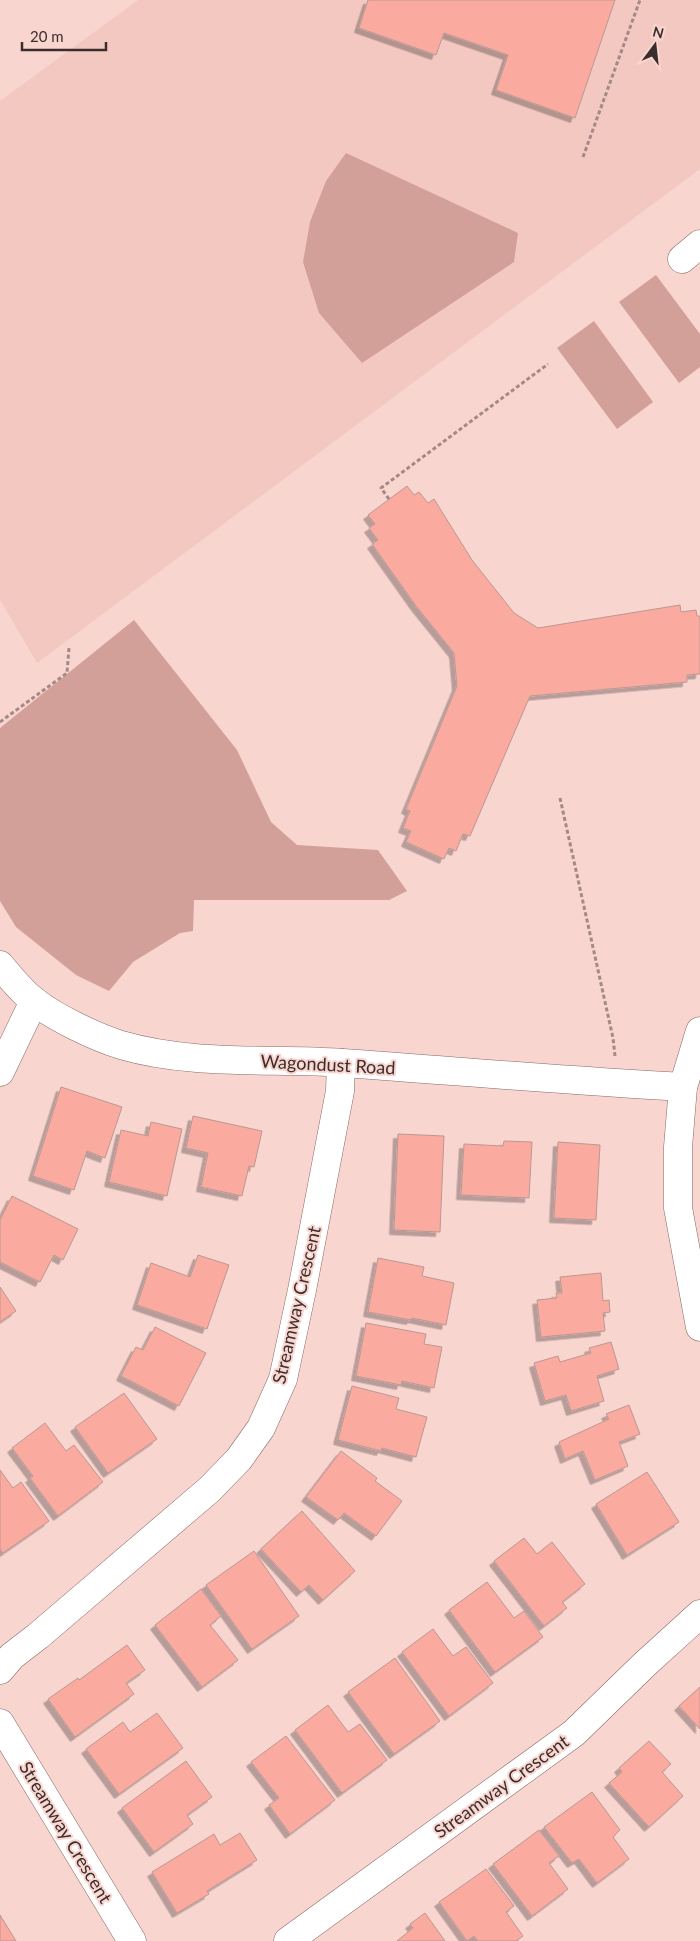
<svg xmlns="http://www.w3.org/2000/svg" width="700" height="1941" font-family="Lato,sans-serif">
	<defs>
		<filter id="shadow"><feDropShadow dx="-4.5" dy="4.5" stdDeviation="0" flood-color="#0004"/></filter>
	</defs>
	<rect width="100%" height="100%" fill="#f9d5d0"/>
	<polygon fill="#f3c8c1" points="138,0 700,0 700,169 37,663 0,600 0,101"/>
	<g fill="#d2a098">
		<polygon points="346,153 518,233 514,262 362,363 319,313 303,262 310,222 326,181"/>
		<polygon points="656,275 700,334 700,367 679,383 619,302"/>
		<polygon points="594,321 653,402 617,429 557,348"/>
		<polygon points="134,620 237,750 271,822 297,845 378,850 407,891 389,900 194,900 193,931 180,933 133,962 109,991 76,975 16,927 0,901 0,728"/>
	</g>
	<g fill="#faaa9e" stroke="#ba9893" filter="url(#shadow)">
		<polygon points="368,0 615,0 575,118 496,90 508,55 444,33 436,55 359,28"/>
		<polygon points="407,486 414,495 419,492 428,503 434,499 472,560 514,613 538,628 680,605 681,612 696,610 697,616 700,616 700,674 687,675 687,682 530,696 470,836 463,834 456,851 449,848 444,859 406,842 411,831 403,828 410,811 406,809 457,686 454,653 416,606 372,544 378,540 369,528 375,524 368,515"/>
		<polygon points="61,1087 122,1107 105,1158 87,1151 74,1190 33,1176"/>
		<polygon points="193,1116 262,1131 254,1167 249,1166 242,1196 201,1187 208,1153 186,1148"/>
		<polygon points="151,1122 182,1129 167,1196 109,1182 121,1130 148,1136"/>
		<polygon points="398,1134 444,1136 440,1232 394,1230"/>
		<polygon points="504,1141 532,1142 529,1198 461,1195 464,1144 503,1146"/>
		<polygon points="558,1142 600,1145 596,1220 554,1218"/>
		<polygon points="12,1196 78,1229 63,1260 54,1255 40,1282 0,1262 0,1220"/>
		<polygon points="198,1255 229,1265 207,1329 137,1305 151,1263 190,1277"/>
		<polygon points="378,1258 424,1267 422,1276 454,1283 446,1325 412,1318 411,1320 368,1312"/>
		<polygon points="601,1273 603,1301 609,1300 610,1312 603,1313 605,1331 541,1337 537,1300 557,1298 556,1293 562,1293 560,1277"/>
		<polygon points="0,1287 16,1311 0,1322"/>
		<polygon points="366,1323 426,1334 424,1344 442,1347 434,1388 402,1381 401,1385 356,1376"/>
		<polygon points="155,1327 206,1353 179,1406 121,1376 136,1347 143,1350"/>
		<polygon points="611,1342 619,1369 597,1376 604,1401 571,1411 566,1395 545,1401 534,1363 558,1356 560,1362 591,1353 589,1348"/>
		<polygon points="352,1386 399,1398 396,1409 427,1417 416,1457 382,1448 381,1451 338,1440"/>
		<polygon points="124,1393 157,1439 108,1473 75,1427"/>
		<polygon points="629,1405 640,1434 619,1442 628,1466 595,1480 583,1451 565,1459 559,1442 609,1419 606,1414"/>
		<polygon points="45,1423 66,1451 74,1445 103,1482 58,1516 30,1478 33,1476 12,1448"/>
		<polygon points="341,1451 377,1478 375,1481 402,1501 376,1536 344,1513 338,1520 306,1497"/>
		<polygon points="0,1470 13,1488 21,1482 49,1521 3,1553 0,1549"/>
		<polygon points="647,1472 679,1522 627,1555 596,1504"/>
		<polygon points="302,1511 355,1571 323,1600 309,1585 301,1592 261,1549"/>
		<polygon points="524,1538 537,1554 552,1542 585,1584 562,1602 567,1608 544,1626 494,1561"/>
		<polygon points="254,1551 299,1616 252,1649 206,1585"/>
		<polygon points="487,1582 514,1618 524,1611 543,1637 495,1672 449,1610"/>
		<polygon points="201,1589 221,1616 210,1625 238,1660 202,1687 155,1625"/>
		<polygon points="433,1629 453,1656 466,1647 493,1683 449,1716 402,1652"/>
		<polygon points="127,1645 145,1670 126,1683 134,1694 75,1737 48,1699 78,1678 79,1680"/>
		<polygon points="395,1658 440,1721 394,1754 348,1692"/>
		<polygon points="700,1687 700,1729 679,1706"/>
		<polygon points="328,1705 348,1732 360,1724 387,1760 342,1793 295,1730"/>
		<polygon points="157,1713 183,1748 119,1794 86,1749 123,1722 130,1732"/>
		<polygon points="286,1736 335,1800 290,1834 269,1805 279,1798 251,1762"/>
		<polygon points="649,1741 671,1764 662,1772 683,1796 649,1827 609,1783 622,1772 619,1768"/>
		<polygon points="186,1761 212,1797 187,1815 193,1824 154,1852 122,1808"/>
		<polygon points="592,1792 620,1830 613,1837 629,1859 597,1883 579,1859 572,1863 544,1827"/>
		<polygon points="539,1830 559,1856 549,1863 568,1889 532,1916 493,1864"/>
		<polygon points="240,1833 257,1860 207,1891 209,1894 177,1913 152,1872 214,1834 220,1845"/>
		<polygon points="486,1869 514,1906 506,1912 523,1936 516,1941 478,1941 474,1936 467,1941 439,1902"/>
		<polygon points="425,1913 445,1941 397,1941 413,1928 410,1924"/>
		<polygon points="0,1915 16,1941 0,1941"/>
	</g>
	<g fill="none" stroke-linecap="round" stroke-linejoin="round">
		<g stroke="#886964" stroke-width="29">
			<g id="minor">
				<polyline points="682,259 700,244"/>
				<path d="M0,965c10,12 21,26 34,36 21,17 62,36 87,44 72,21 149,13 222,18 114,8 227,18 340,24"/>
				<polyline points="700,1031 683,1087 678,1147 678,1208 700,1327"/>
				<polyline points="0,1072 34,1001"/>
				<polyline points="0,1670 12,1656 38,1636 210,1489 239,1459 261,1428 283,1379 302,1290 340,1091 341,1063"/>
				<polyline points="0,1723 132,1941"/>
				<polyline points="288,1941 574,1733 645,1664 700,1614"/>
			</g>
		</g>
		<g stroke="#a38a86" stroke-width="3" stroke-dasharray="4 2.5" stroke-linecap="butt">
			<polyline points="583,157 640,0"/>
			<polyline points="389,499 381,488 548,364"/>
			<polyline points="0,722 67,673 69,648"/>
			<polyline points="560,798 613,1038 615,1056"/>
		</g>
		<use href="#minor" stroke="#fff" stroke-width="28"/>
	</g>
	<g text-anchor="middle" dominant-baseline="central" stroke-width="4" stroke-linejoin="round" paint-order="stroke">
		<g font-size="18" fill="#3a2d2b" stroke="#f9d5d0">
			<text transform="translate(328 1064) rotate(3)">Wagondust Road</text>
			<text transform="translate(296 1305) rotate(-77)">Streamway Crescent</text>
			<text transform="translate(501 1786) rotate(-36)">Streamway Crescent</text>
			<text transform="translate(66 1832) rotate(59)">Streamway Crescent</text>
		</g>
	</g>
	<g transform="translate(655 45) rotate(15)" stroke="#f9d5d0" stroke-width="4" paint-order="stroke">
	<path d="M0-4L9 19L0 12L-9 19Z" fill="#3a2d2b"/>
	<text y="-8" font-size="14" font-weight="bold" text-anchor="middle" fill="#3a2d2b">N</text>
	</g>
	<path d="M22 42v8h84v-8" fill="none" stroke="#3a2d2b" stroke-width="2.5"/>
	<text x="30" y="42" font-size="15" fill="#3a2d2b" stroke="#f9d5d0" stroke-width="4" paint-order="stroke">20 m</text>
</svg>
